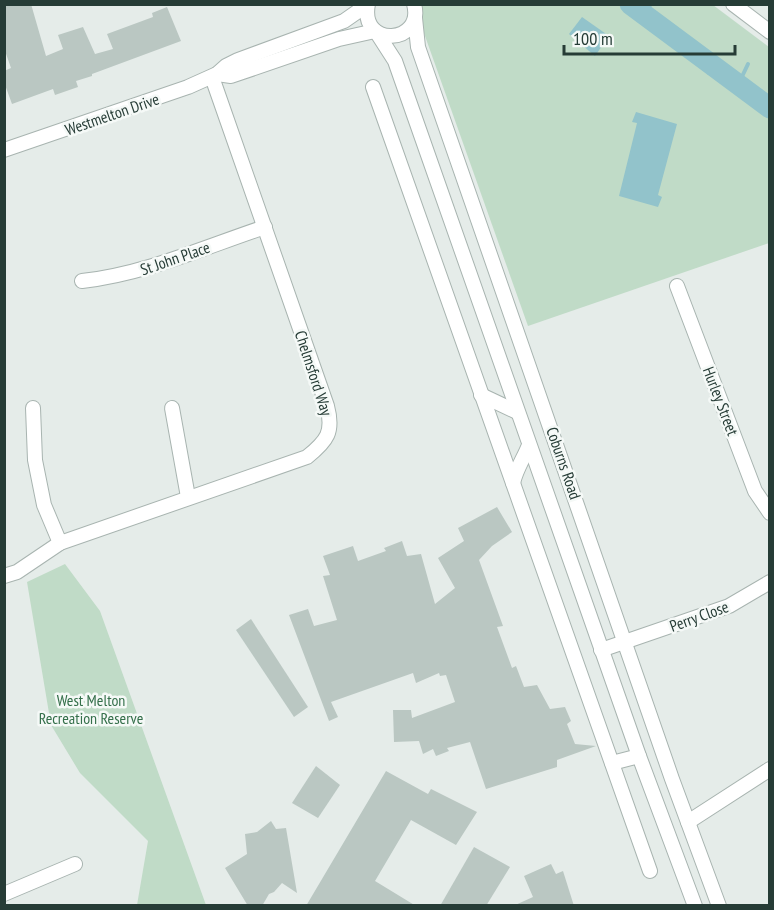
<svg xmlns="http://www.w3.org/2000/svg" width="774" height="910" font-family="'PT Sans Narrow',sans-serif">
	<rect width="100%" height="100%" fill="#e5ece9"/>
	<g fill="#c0dbc7">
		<polygon points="414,5 713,5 769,47 769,243 528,326"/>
		<polygon points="65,564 100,611 206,905 137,905 148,841 80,773 51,725 27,582"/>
	</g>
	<g fill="#92c3cb">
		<polygon points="582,17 609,36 595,56 569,34"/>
		<polygon points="636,112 677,124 658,195 662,197 658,207 619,196 637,123 632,122"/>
	</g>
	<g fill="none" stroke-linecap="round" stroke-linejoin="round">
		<g stroke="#92c3cb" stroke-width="4">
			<polyline points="643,14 651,4"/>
			<polyline points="709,73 724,75"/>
			<polyline points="738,85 748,64"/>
		</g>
		<polyline stroke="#92c3cb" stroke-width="21" points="630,4 770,108"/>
	</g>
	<g fill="#bac7c2">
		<polygon points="4,4 31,4 46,56 63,49 58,35 83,27 95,54 113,49 107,34 153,17 152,13 167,7 181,41 92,74 92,76 76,81 78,87 55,95 53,89 12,104 4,82 4,71 11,68 4,48"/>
		<polygon points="497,507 512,532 492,546 479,560 503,626 497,627 512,668 516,666 524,687 537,685 550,709 565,707 571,721 567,724 575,744 596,746 557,760 557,767 486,789 470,742 447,748 449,751 436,756 433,749 423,754 419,741 394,742 393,710 411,710 412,718 455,702 446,675 440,676 439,673 416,683 413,673 331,702 338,717 329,721 289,615 308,609 314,626 337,620 323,576 330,575 323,556 353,546 358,561 386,551 384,548 402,541 407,556 421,554 435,604 455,588 438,558 464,541 458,528"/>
		<polygon points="251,619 308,707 294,717 236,630"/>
		<polygon points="316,766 340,785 318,818 292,803"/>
		<polygon points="386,771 428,794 431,789 477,812 456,845 411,820 375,881 416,906 306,906"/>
		<polygon points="271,821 276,829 286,828 297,893 282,883 274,892 269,894 262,906 248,906 225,868 247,854 245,834 257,832"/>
		<polygon points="474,847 510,867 486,906 440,906"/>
		<polygon points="551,864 556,874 563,871 574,906 513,906 533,897 524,876"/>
	</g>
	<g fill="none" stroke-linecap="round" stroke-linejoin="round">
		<g stroke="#a8b4b0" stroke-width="16">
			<g id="minor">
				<path d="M368,4c-9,45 57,40 46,0"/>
				<polyline points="733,4 770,32"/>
				<polyline points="415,18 418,47 672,779 719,906"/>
				<polyline points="377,33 395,61 639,756 695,906"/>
				<polyline points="217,74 231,76 339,39 375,31"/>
				<polyline points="373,87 650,871"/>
				<polyline points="4,150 188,87 217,74 226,66 238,60 344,21 367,5"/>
				<path d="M82,281c63,-7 123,-34 183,-54"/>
				<polyline points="677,286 755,491 770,513"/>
				<polyline points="481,395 517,412"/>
				<polyline points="33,408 35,460 44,505 60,543"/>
				<polyline points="172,408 188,497"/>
				<path d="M513,483c3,-14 11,-25 16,-38"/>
				<path d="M4,576l13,-4 43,-29 247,-86c20,-16 27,-25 20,-51l-115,-329"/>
				<polyline points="601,650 729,606 770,582"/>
				<polyline points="612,763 639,756"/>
				<polyline points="688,822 770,769"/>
				<polyline points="4,894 75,864"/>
			</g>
		</g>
		<use href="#minor" stroke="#fff" stroke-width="14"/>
	</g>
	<g text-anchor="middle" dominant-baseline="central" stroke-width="5" stroke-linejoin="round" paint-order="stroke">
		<g font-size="16" fill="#263c36" stroke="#f5f9f7">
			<text transform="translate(112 114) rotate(-19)">Westmelton Drive</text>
			<text transform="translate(175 258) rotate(-19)">St John Place</text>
			<text transform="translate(314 373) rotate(72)">Chelmsford Way</text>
			<text transform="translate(721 401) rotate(69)">Hurley Street</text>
			<text transform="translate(564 463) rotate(71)">Coburns Road</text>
			<text transform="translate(699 616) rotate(-20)">Perry Close</text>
		</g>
		<g font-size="16" fill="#346f4a" stroke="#f5f9f7">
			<text x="91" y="700">West Melton<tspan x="91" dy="18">Recreation Reserve</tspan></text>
		</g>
	</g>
	<rect width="774" height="910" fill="none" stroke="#263c36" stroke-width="12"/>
	<path d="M564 45v9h171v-9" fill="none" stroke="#263c36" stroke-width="3"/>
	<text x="573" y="45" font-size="18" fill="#263c36" stroke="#f5f9f7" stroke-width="4.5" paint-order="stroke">100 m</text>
</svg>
